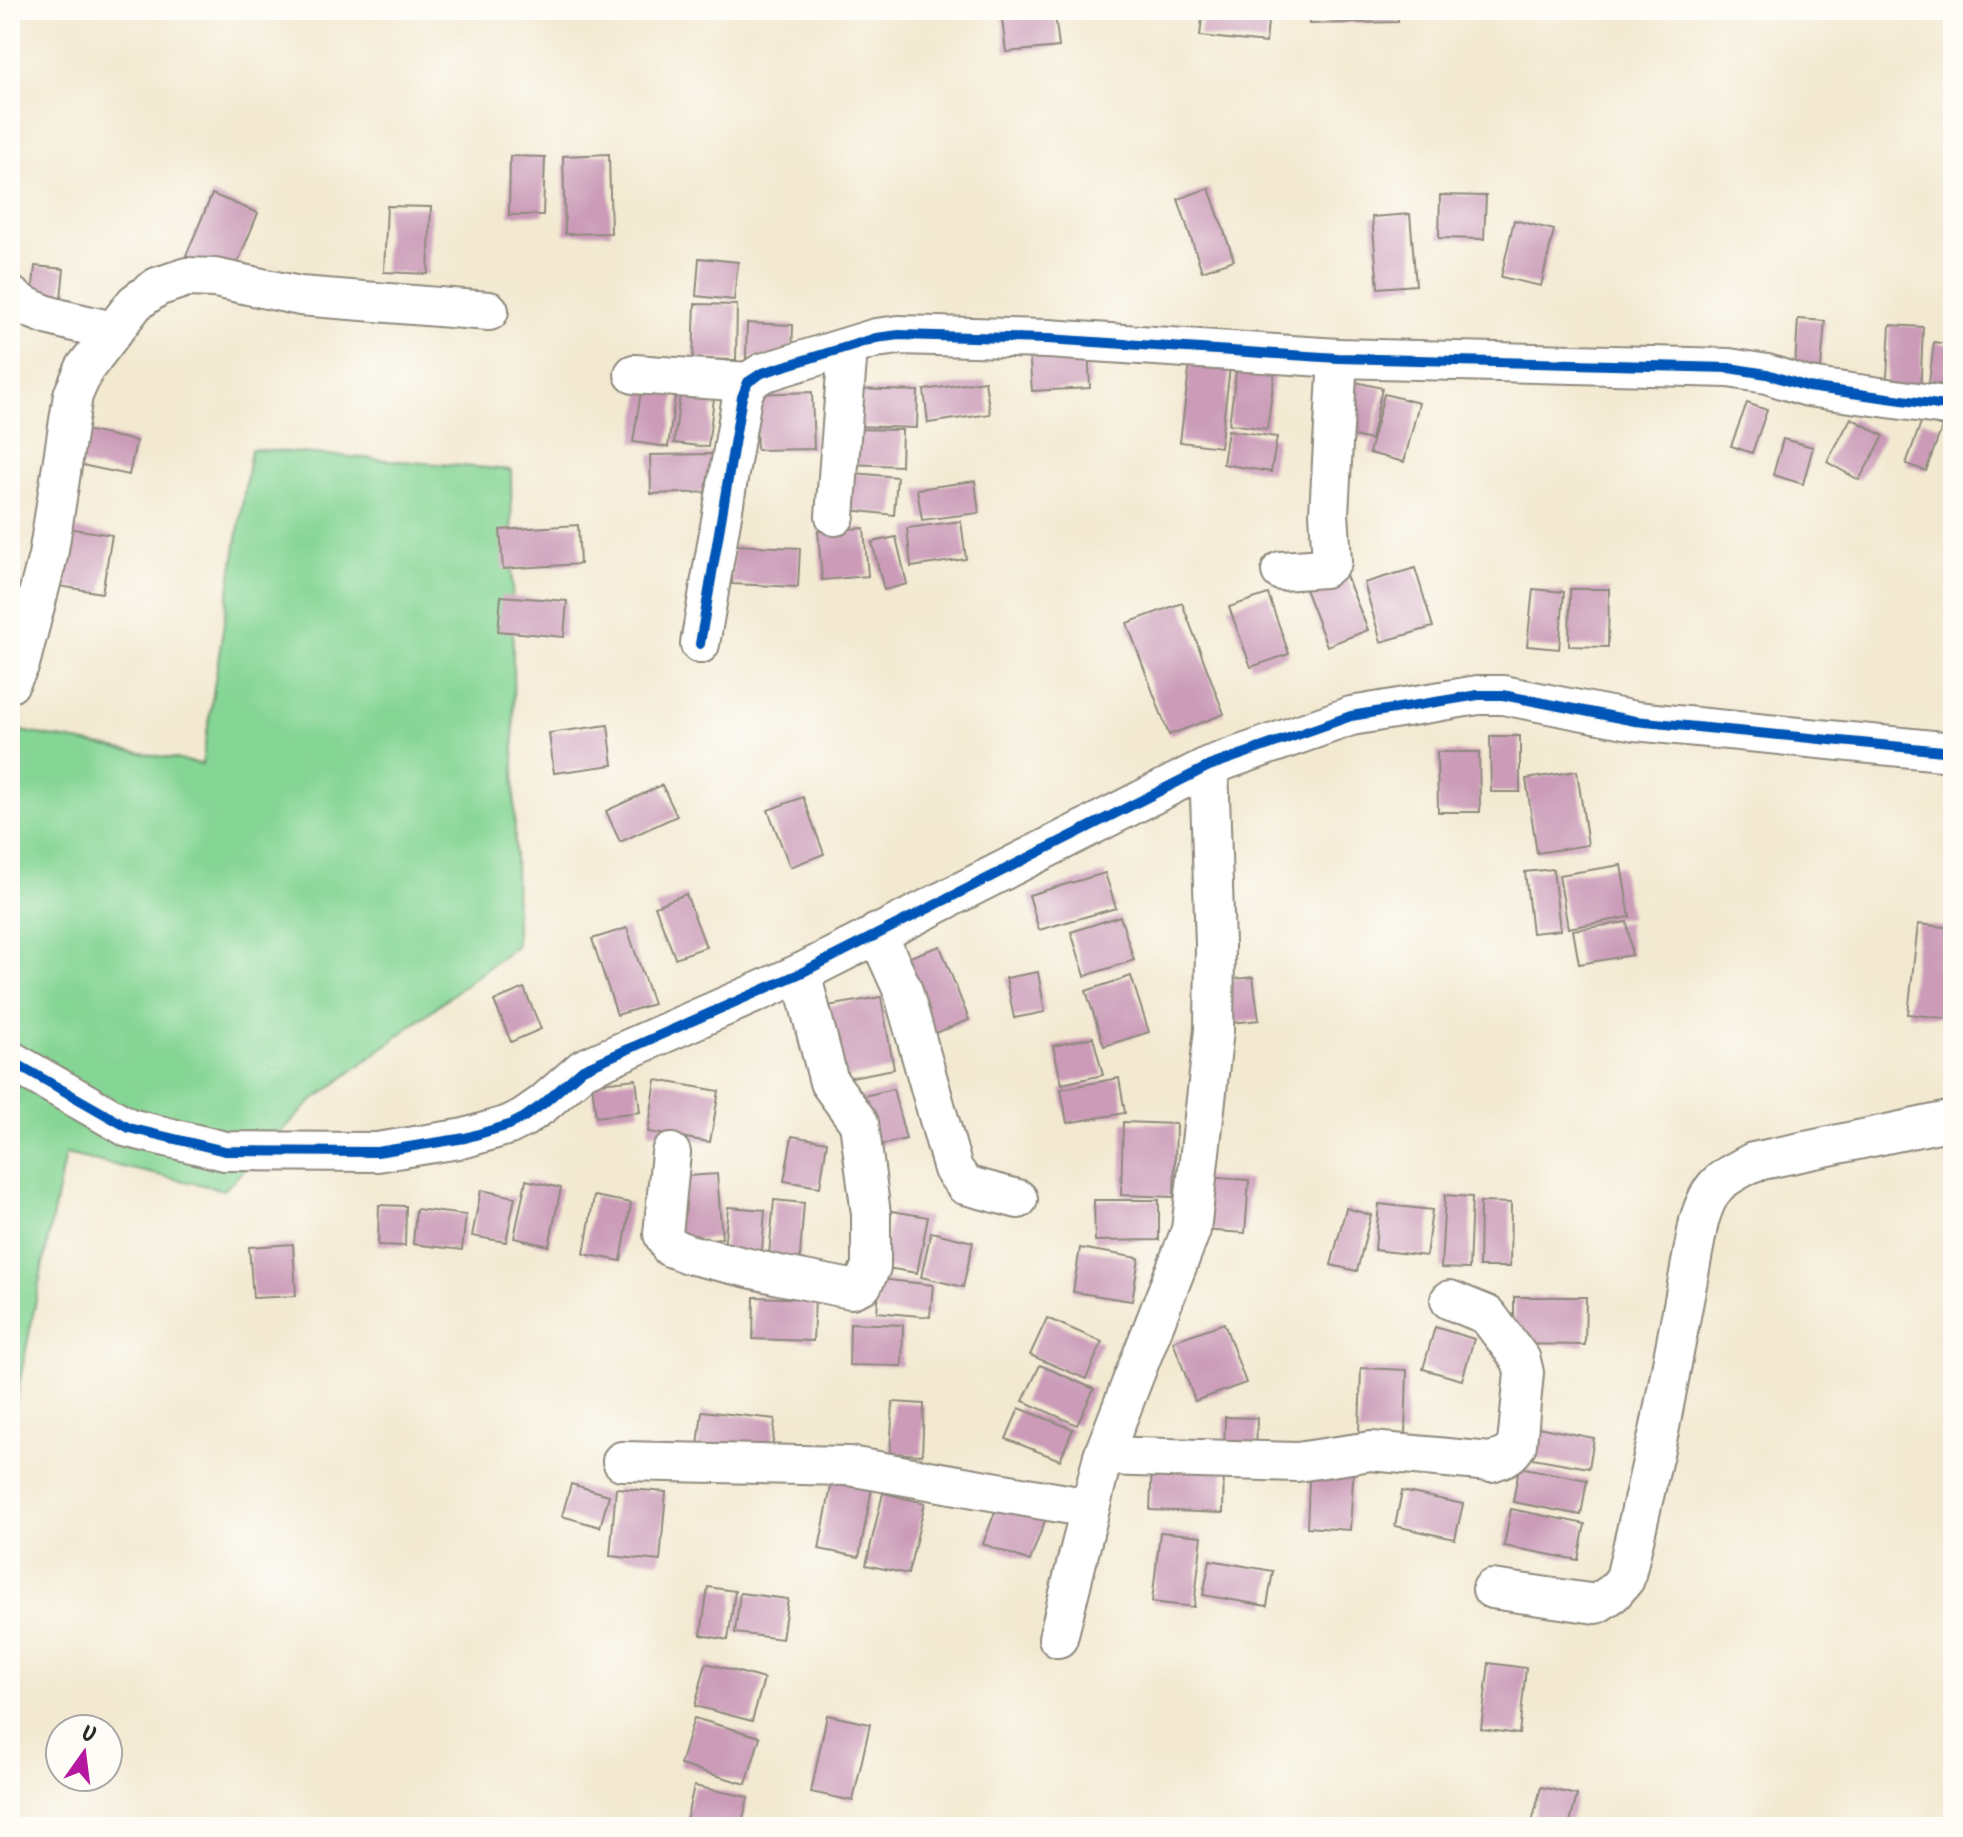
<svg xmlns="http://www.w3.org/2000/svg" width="1963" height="1837" font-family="Kalam,sans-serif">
	<rect width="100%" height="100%" fill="#fdfcf7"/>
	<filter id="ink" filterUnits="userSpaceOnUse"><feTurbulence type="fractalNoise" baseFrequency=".0125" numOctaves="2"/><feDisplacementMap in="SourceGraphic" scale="16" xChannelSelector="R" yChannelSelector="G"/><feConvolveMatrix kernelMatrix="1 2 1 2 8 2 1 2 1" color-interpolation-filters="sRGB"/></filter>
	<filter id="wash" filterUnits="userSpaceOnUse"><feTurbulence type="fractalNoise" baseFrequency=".006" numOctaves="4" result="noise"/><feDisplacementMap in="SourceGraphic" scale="32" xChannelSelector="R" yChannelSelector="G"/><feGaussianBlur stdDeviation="1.8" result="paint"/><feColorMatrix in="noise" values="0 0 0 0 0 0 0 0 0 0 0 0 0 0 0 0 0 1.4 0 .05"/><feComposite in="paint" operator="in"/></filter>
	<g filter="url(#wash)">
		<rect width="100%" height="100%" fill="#f3e9d1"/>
		<polygon fill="#85d594" stroke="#588060" stroke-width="2" points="251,449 511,470 516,946 309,1104 224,1190 65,1154 10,1430 10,729 202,764"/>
		<g id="blocks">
			<g fill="#cb9bb8">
				<polygon points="1203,10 1269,10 1266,43 1200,36"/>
				<polygon points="1309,10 1398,10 1398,22 1309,24"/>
				<polygon points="1055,14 1059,47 1006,52 1002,19"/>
				<polygon points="609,154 611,233 565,234 563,156"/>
				<polygon points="510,156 545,157 543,215 509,215"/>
				<polygon points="10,162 22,164 15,214 10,214"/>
				<polygon points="1209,188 1234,260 1202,271 1178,199"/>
				<polygon points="212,194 258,213 232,277 185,258"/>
				<polygon points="1440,195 1486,196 1484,239 1439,238"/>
				<polygon points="387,206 431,207 428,274 384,272"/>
				<polygon points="1410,214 1416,285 1378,288 1372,217"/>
				<polygon points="1514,220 1554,230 1541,286 1501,277"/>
				<polygon points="699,258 738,262 734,300 696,296"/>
				<polygon points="35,266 64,269 60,308 31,305"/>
				<polygon points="695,304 737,305 736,360 693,359"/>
				<polygon points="1798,319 1825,321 1821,368 1795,367"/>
				<polygon points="747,323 793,325 792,359 746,358"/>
				<polygon points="1890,325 1923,327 1920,397 1886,395"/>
				<polygon points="1934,342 1953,345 1952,386 1929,383"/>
				<polygon points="1088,344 1090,388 1032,391 1029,348"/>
				<polygon points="1190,363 1230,368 1220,447 1180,442"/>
				<polygon points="1237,365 1275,371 1267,429 1229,424"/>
				<polygon points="1347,380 1382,388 1371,440 1336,432"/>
				<polygon points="985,381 990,414 928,423 924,390"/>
				<polygon points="642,385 676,390 668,447 633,442"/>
				<polygon points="681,386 715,390 708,447 674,443"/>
				<polygon points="851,389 918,391 917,428 850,426"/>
				<polygon points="812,392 814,449 757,450 755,394"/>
				<polygon points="1384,394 1419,403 1404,462 1369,453"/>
				<polygon points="1747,403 1767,410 1752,453 1731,446"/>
				<polygon points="1851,418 1884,436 1859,480 1827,462"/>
				<polygon points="1922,420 1942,427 1926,471 1906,464"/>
				<polygon points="849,429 902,430 901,466 847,464"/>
				<polygon points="85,430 136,441 129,475 77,464"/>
				<polygon points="1228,430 1277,437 1271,472 1223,464"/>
				<polygon points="1783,439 1813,447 1803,484 1773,475"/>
				<polygon points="714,454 715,492 651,494 650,455"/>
				<polygon points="844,472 897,477 894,515 841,509"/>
				<polygon points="975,481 979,513 922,520 917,489"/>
				<polygon points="961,521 966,559 911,567 907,528"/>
				<polygon points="578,525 580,564 503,569 500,530"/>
				<polygon points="62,527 112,535 102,593 53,585"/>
				<polygon points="864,528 868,576 822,580 818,531"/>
				<polygon points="896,537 907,584 884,590 872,542"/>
				<polygon points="733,545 800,548 798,587 732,584"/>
				<polygon points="1342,566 1368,630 1327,646 1302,581"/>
				<polygon points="1415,568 1433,627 1381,642 1364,583"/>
				<polygon points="1533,589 1564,592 1559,649 1527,646"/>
				<polygon points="1570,589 1609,589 1608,647 1569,646"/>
				<polygon points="1268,594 1289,654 1251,667 1229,607"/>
				<polygon points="501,596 567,601 564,637 498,631"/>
				<polygon points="1182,603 1224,714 1169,735 1127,623"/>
				<polygon points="608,725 613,765 554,773 549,733"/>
				<polygon points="1490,736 1520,736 1520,792 1491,792"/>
				<polygon points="1437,752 1479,752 1480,812 1438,812"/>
				<polygon points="1577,771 1588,845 1537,853 1526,779"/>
				<polygon points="662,785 677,816 620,842 606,811"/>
				<polygon points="803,797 824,854 790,867 768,810"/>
				<polygon points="1621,865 1630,917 1568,928 1559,875"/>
				<polygon points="1553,869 1560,930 1532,933 1525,872"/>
				<polygon points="1105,873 1116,908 1039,930 1029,895"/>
				<polygon points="686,894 706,947 675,958 655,906"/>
				<polygon points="1120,916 1134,960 1085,976 1071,932"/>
				<polygon points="1627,922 1632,955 1579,964 1573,930"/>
				<polygon points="1918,924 1953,928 1953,1019 1908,1014"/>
				<polygon points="627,928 653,1004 617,1015 592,939"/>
				<polygon points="940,946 969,1020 933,1034 904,959"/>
				<polygon points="1038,972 1045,1012 1014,1018 1006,978"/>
				<polygon points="1131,976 1149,1032 1104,1046 1086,991"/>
				<polygon points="1253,977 1259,1020 1223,1024 1217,981"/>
				<polygon points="524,988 541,1029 511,1042 494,1001"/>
				<polygon points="881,997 894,1069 830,1081 816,1008"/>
				<polygon points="1093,1037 1103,1075 1062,1084 1053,1046"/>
				<polygon points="1119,1078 1125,1113 1067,1123 1061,1089"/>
				<polygon points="636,1079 640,1112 596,1117 592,1084"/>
				<polygon points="656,1080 719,1091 710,1142 648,1132"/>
				<polygon points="893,1089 906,1139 872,1147 860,1097"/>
				<polygon points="1123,1122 1176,1124 1174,1197 1121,1195"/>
				<polygon points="792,1136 827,1142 820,1187 784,1181"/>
				<polygon points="717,1174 722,1238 678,1241 673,1177"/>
				<polygon points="1204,1177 1249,1180 1245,1233 1201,1230"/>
				<polygon points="526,1180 561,1188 549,1246 514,1238"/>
				<polygon points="481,1190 515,1197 506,1242 472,1236"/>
				<polygon points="1445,1195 1472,1197 1469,1269 1441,1268"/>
				<polygon points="594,1196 631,1203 621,1261 584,1254"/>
				<polygon points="774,1200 804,1203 799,1269 768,1266"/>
				<polygon points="1094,1200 1159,1200 1159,1240 1095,1241"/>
				<polygon points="1480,1202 1511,1203 1510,1267 1479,1267"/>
				<polygon points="1379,1204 1432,1210 1426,1256 1375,1250"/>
				<polygon points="379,1205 406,1206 405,1246 378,1245"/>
				<polygon points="728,1207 765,1210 762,1252 724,1249"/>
				<polygon points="1346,1208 1371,1215 1357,1271 1331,1265"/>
				<polygon points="416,1209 466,1215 462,1250 413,1244"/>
				<polygon points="892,1211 928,1217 917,1273 881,1267"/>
				<polygon points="931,1232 973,1242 963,1287 921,1277"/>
				<polygon points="293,1244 296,1296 253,1298 249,1247"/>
				<polygon points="1080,1248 1139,1258 1132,1301 1073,1292"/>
				<polygon points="880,1279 933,1285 930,1317 877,1312"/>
				<polygon points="754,1297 815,1299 813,1341 753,1339"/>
				<polygon points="1514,1297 1586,1297 1585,1345 1514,1344"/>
				<polygon points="1047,1318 1102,1342 1086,1379 1030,1355"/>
				<polygon points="850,1323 903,1325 902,1366 849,1365"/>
				<polygon points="1224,1323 1246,1383 1195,1401 1173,1341"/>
				<polygon points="1435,1327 1474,1339 1462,1380 1423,1369"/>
				<polygon points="1040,1365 1094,1389 1077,1425 1023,1401"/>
				<polygon points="1361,1368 1407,1370 1405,1435 1359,1434"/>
				<polygon points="893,1402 924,1404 922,1455 890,1453"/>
				<polygon points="1019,1408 1073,1429 1060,1460 1006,1439"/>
				<polygon points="702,1411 775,1419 771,1463 697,1455"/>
				<polygon points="1225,1417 1257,1418 1256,1460 1224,1459"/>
				<polygon points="1527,1425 1594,1438 1589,1468 1521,1456"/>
				<polygon points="1310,1460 1354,1462 1350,1530 1307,1527"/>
				<polygon points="1152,1464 1224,1466 1223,1513 1150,1510"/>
				<polygon points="1519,1467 1587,1480 1581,1515 1513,1502"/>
				<polygon points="833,1476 873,1483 859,1557 819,1549"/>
				<polygon points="571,1484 609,1495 600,1527 562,1516"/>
				<polygon points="616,1488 666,1492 660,1561 610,1556"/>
				<polygon points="1402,1491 1463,1504 1455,1539 1395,1526"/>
				<polygon points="883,1493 925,1503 908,1574 866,1565"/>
				<polygon points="1000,1498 1047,1515 1030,1561 983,1544"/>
				<polygon points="1511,1509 1585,1524 1578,1560 1504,1546"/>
				<polygon points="1160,1532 1202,1536 1194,1607 1152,1602"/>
				<polygon points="1210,1560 1273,1571 1267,1606 1203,1595"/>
				<polygon points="708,1587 735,1591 728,1640 701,1635"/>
				<polygon points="740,1593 788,1599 782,1639 735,1633"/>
				<polygon points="706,1663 764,1679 752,1721 695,1706"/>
				<polygon points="1489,1663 1526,1668 1519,1734 1481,1729"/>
				<polygon points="827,1715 870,1724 853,1801 811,1792"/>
				<polygon points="694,1718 760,1737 746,1784 680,1765"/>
				<polygon points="694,1786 748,1797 741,1827 685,1825"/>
				<polygon points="1541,1787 1577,1795 1569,1827 1531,1827"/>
			</g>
		</g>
	</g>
	<g filter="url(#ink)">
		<use href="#blocks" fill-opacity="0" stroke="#8f8a7e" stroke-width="2"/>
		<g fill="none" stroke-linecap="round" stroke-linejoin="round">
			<g stroke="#8f8a7e" stroke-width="42">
				<g id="minor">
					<path d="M10,295c25,23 70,27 102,36"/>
					<polyline points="634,374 748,382"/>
					<polyline points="835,516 848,347"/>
					<polyline points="1281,571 1324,568 1332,561 1329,513 1338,358"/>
					<polyline points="700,644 742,397 748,382 762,373 876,338 899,335 1048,339 1338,358 1729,368 1767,374 1808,387 1953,407"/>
					<polyline points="10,683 20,664 48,556 73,395 85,368 135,303 157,287 187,277 215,278 300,296 489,311"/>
					<polyline points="877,933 903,991 953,1169 965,1185 1018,1199"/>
					<polyline points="10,1060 129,1128 225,1151 377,1152 465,1138 509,1125 523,1118 543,1104 583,1069 801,973 1209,766 1351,716 1478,695 1503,695 1635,721 1953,752"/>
					<polyline points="671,1153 663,1234 670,1247 688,1254 779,1275 851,1289 863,1284 871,1267 871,1214 859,1123 829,1082 801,973"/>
					<path d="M1103,1456l194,6 74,-11 120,11c12,-4 20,-6 26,-18l7,-71 -3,-13 -34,-45 -37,-15"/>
					<polyline points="622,1461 849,1466 1089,1508"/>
					<path d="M1492,1589l104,15 17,-11 12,-14 35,-152 39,-206c11,-37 20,-41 54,-59l200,-42"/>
					<polyline points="1058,1638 1103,1456 1191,1230 1214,1030 1215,945 1209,766"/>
				</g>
			</g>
			<use href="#minor" stroke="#fff" stroke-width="38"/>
			<g stroke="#fdfcf7" stroke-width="15">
				<g id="cycleway">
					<polyline points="700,644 742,397 748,382 762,373 876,338 899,335 1048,339 1338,358 1729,368 1767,374 1808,387 1953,407"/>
					<polyline points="10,1060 129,1128 225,1151 377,1152 465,1138 509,1125 523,1118 543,1104 583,1069 801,973 1209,766 1351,716 1478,695 1503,695 1635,721 1953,752"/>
				</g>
			</g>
			<use href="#cycleway" stroke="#0057b8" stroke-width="10"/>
		</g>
	</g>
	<rect width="1963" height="1837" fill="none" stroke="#fdfcf7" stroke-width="40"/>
	<g transform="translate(84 1753) rotate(14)"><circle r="38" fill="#fdfcf7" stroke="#a9a8a5" stroke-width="2"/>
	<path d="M0-6L14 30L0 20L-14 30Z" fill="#b5179e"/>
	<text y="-12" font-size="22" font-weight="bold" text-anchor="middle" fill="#2b2b2b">U</text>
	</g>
</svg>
